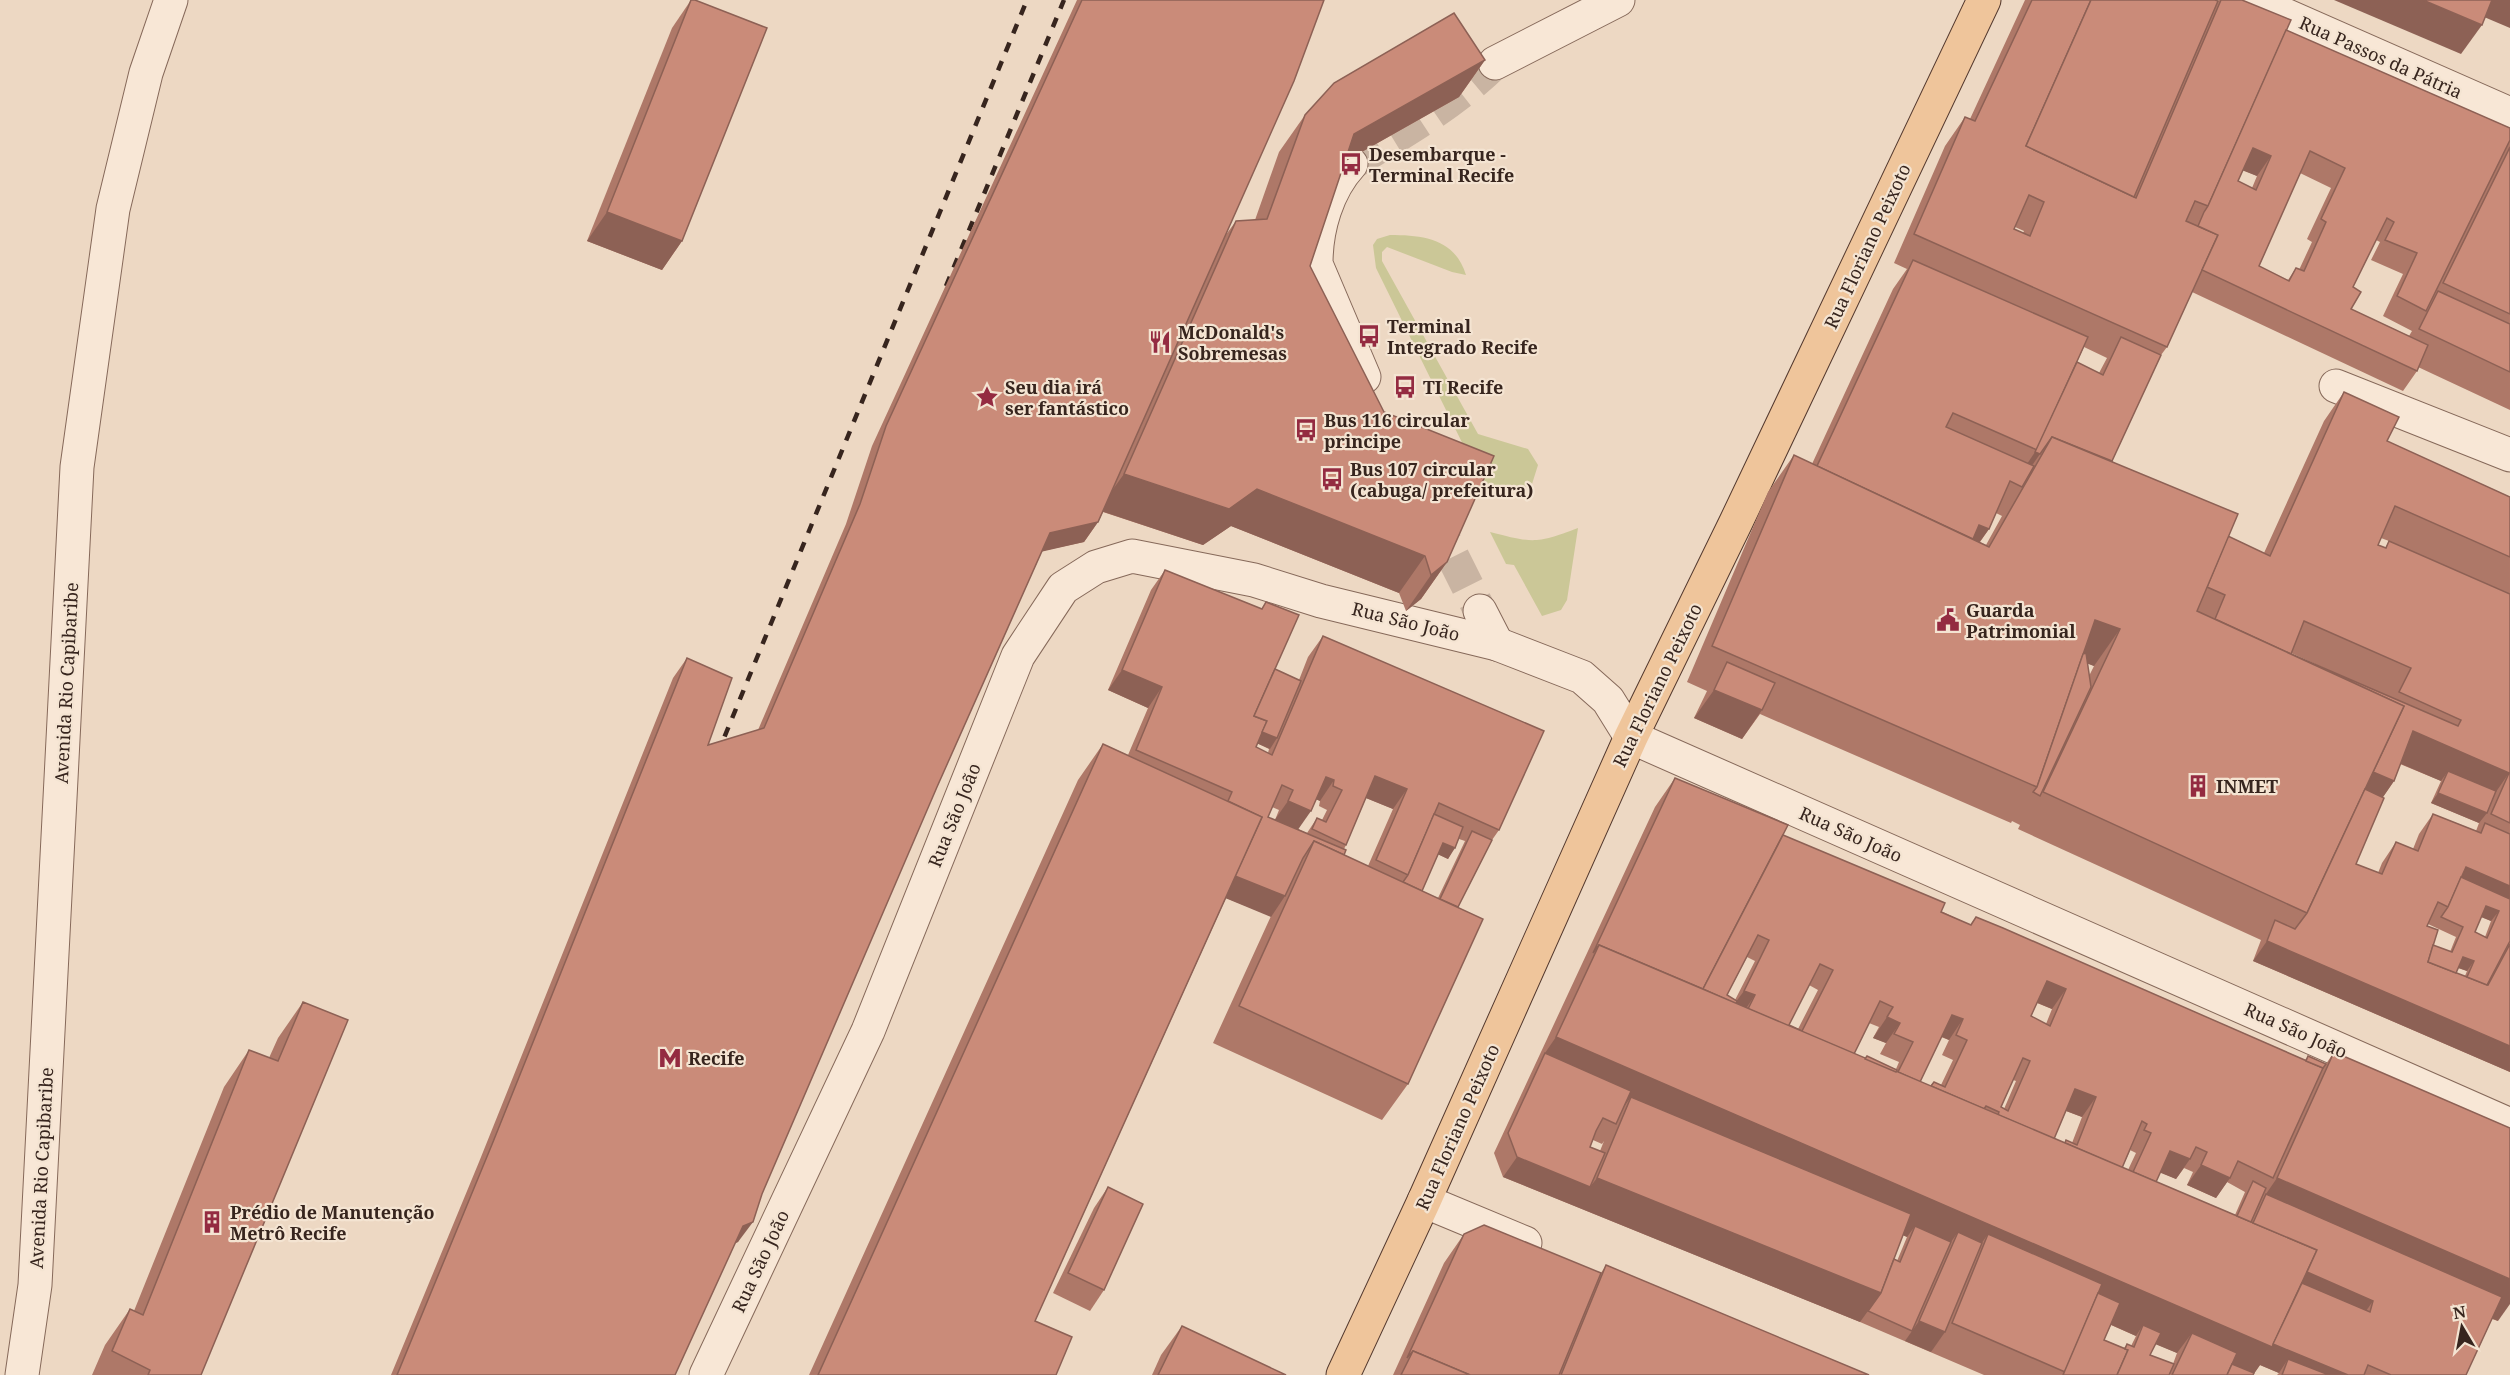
<svg xmlns="http://www.w3.org/2000/svg" width="2510" height="1375" font-family="'Noto Serif',serif">
	<rect width="100%" height="100%" fill="#edd8c3"/>
	<g fill="#cbc797">
		<path d="M1390,235c34,0 65,4 76,40l-14,-3 -65,-25 -5,5v9l96,173 50,15 10,16 -6,19c-21,11 -31,7 -51,-3l-105,-213 -3,-23 4,-6z"/>
		<path d="M1578,528l-11,72 -6,10 -19,6 -28,-51 -8,-1 -16,-32c43,11 46,12 88,-4z"/>
	</g>
	<g fill="none" stroke-linecap="round" stroke-linejoin="round">
		<g stroke="#c9b4a2" stroke-width="33" stroke-dasharray="33 16" stroke-linecap="butt">
			<path d="M1351,164c51,-31 101,-59 144,-101"/>
			<polyline points="1431,513 1480,611"/>
		</g>
		<g stroke="#86695a" stroke-width="35">
			<g id="minor">
				<polyline points="2251,0 2510,114"/>
				<polyline points="1495,63 1618,0"/>
				<path d="M1351,164c-24,26 -35,65 -35,100l48,113"/>
				<polyline points="2336,386 2510,455"/>
				<polyline points="1480,611 1497,644"/>
				<polyline points="1424,1201 1525,1243"/>
				<polyline points="22,1375 35,1285 77,467 113,209 146,73 171,0"/>
				<polyline points="706,1375 868,1031 1018,656 1063,588 1096,567 1132,556 1254,580 1321,601 1497,644 1582,677 1608,700 1631,737 2510,1125"/>
			</g>
		</g>
		<g stroke="#54392e" stroke-width="35">
			<polyline id="major" points="1343,1375 1424,1201 1631,737 1736,522 1984,0"/>
		</g>
		<use href="#minor" stroke="#f8e7d6" stroke-width="33"/>
		<use href="#major" stroke="#efc59b" stroke-width="33"/>
		<g stroke="#37251e" stroke-width="4.5" stroke-dasharray="10 10" stroke-linecap="butt">
			<polyline points="946,286 1064,0"/>
			<polyline points="717,755 1027,0"/>
		</g>
	</g>
	<g fill="#ae7868" fill-rule="evenodd">
		<polygon points="691,0 682,241 662,270 587,241 672,28"/>
		<polygon points="1077,0 1324,0 1225,236 1236,221 1255,220 1279,152 1305,115 1485,60 1459,97 1344,162 1310,266 1447,562 1421,599 1406,611 1399,593 1231,526 1203,545 1103,512 1098,522 1084,542 1042,551 937,787 738,1242 735,1243 675,1375 391,1375 479,1162 673,678 687,658 708,745 758,730 846,524 872,446"/>
		<path d="M2025,0h190l3,1 1,-1h23l44,30 224,98v282l-92,-43 -1,4 -14,20 -211,-99 -25,55 -6,8 -49,106 116,75 36,17 60,-132 20,-29 43,49 123,56v575l-257,-111 8,-21 -243,-111 2,-4 -8,-4 -1,2 -251,-109 -18,25 -48,-21 13,-27 -20,-9 81,-190 26,-37 18,9 81,-175 14,-20 -13,-6 51,-117 20,-29 5,2zM2243,170l14,6 -5,12 -14,-7zM2300,173l31,15 -24,51 5,3 -13,28 -3,-2 -8,12 -29,-14zM2015,227l9,4 -1,2 -9,-4zM2376,240l4,2 -9,18 32,14 -20,42 29,15 -3,5 -58,-27 2,-22zM2084,347l23,11 -8,15 -22,-11zM1996,513l6,3 -16,29 -6,-3 9,-13zM2381,538l8,3 -4,7 -7,-3zM2291,653l44,20 -44,-19zM2087,663l7,3 -5,10zM2400,764l41,17 -10,22 48,20 -3,8 -43,-17 -14,20 -6,15 -17,-7 -14,21 -4,10 -22,-9 27,-67 11,-16zM2481,917l10,4 -6,16 -10,-5zM2428,924l28,13 -6,15 -17,-7 -6,-19zM2458,968l9,3 -2,5 -9,-3z"/>
		<path d="M1165,570l96,39 5,-7 9,67 24,11 9,-23 15,-21 176,194 -7,10 -34,67 -50,177 -26,36 -169,-77 58,-127 -45,-18 -191,423 21,54h-247l269,-595 25,-36 25,11 20,-47 -40,-18 43,-100zM1257,743l12,6 -1,4 -12,-6zM1366,798l27,11 -25,57 -24,-11v-6l2,-4zM1316,799l4,2 -1,5 8,4 -5,10 -5,-2 -10,15 -9,-4zM1272,807l7,3 -4,10 -7,-3zM1459,839l6,2 -27,57 -16,-7 16,-37 10,5z"/>
		<path d="M1675,778l108,57 187,90 6,-8 329,143 3,-4 18,8 8,-12 164,269 -6,-2 -26,56h-189l2,-2 -19,-8 -7,10h-269l-124,-53 -357,-145 -9,-24 161,-346zM1747,957l8,4 -20,39 -8,-5zM1809,985l9,5 -20,39 -9,-4zM2037,1003l15,6 -6,15 -15,-8zM1869,1023l10,4 -6,11 13,5 -6,11 19,8 -3,7 -42,-15zM1941,1037l8,3 -7,15 11,5 -12,25 -7,-3 -4,4 -10,-4zM2013,1080l3,1 -12,28 -3,-2zM2066,1111l16,6 -10,26 -6,-3 -2,3 -10,-4zM1593,1140l9,4 2,-3 -4,10 -10,-4zM2133,1144l-3,6 6,3 -8,17 -6,-2zM2184,1168l9,4 -6,13 29,13 11,-16 18,10 -10,23 -79,-33 4,-10 16,7zM1903,1235l4,2 -10,24 -3,-2zM2111,1325l25,11 -5,10 -4,-2 -3,4 -20,-8zM2156,1344l21,9 -4,11 -23,-9z"/>
		<polygon points="303,1002 201,1375 92,1375 105,1345 130,1309 134,1311 224,1087 249,1050 269,1058 278,1038"/>
		<polygon points="1108,1187 1104,1290 1090,1311 1053,1293 1094,1208"/>
		<polygon points="1464,1234 1601,1273 1606,1265 1869,1375 1393,1375 1444,1263"/>
		<polygon points="1182,1326 1286,1375 1152,1375 1161,1355"/>
	</g>
	<g fill="#8d6155">
		<polygon points="2334,0 2423,0 2482,25 2461,54"/>
		<polygon points="2444,0 2510,0 2510,28"/>
		<polygon points="1485,60 1459,97 1328,171 1354,134"/>
		<polygon points="2253,148 2271,156 2257,176 2239,169"/>
		<polygon points="607,212 682,241 662,270 587,241"/>
		<polygon points="2035,452 2040,454 2026,474 2021,473"/>
		<polygon points="1124,474 1257,489 1425,556 1399,593 1231,526 1203,545 1098,510"/>
		<polygon points="1098,522 1084,542 1036,553 1050,533"/>
		<polygon points="1979,525 1989,529 1968,558 1962,555"/>
		<polygon points="1447,562 1421,599 1406,611 1431,575"/>
		<polygon points="2095,620 2120,629 2094,666 2078,660"/>
		<polygon points="1122,670 1162,687 1148,708 1108,690"/>
		<polygon points="1714,690 1762,710 1742,739 1694,718"/>
		<polygon points="1247,726 1277,738 1270,749 1240,736"/>
		<polygon points="2413,731 2509,773 2489,802 2448,771 2441,781 2392,760"/>
		<polygon points="2371,771 2394,781 2374,810 2355,802"/>
		<polygon points="1375,776 1407,789 1393,809 1361,796"/>
		<polygon points="1326,777 1334,780 1320,801 1311,797"/>
		<polygon points="2438,793 2487,813 2479,823 2431,803"/>
		<polygon points="1288,801 1311,811 1297,831 1274,821"/>
		<polygon points="1443,843 1455,848 1448,859 1435,853"/>
		<polygon points="2466,867 2510,886 2510,912 2454,888"/>
		<polygon points="1232,875 1285,896 1271,917 1218,895"/>
		<polygon points="2486,906 2499,911 2491,921 2479,916"/>
		<polygon points="2267,941 2510,1046 2510,1072 2253,961"/>
		<polygon points="2463,957 2474,961 2467,971 2456,967"/>
		<polygon points="2047,981 2066,989 2052,1009 2033,1001"/>
		<polygon points="1744,991 1755,995 1741,1016 1729,1011"/>
		<polygon points="1952,1015 1963,1019 1949,1040 1938,1035"/>
		<polygon points="1887,1017 1900,1023 1886,1043 1873,1038"/>
		<polygon points="1556,1037 2270,1343 2348,1375 2285,1375 2288,1359 2279,1373 2260,1365 2253,1375 2227,1375 2192,1333 2177,1353 2138,1337 2143,1325 2136,1336 2087,1314 1988,1234 1968,1263 1958,1232 1944,1252 1915,1226 1907,1237 1624,1114 1631,1097 1620,1112 1545,1053"/>
		<polygon points="2075,1089 2096,1097 2082,1117 2061,1109"/>
		<polygon points="2170,1151 2190,1159 2176,1179 2156,1171"/>
		<polygon points="1517,1157 1590,1187 1597,1178 1881,1293 1860,1322 1503,1177"/>
		<polygon points="2201,1165 2230,1178 2216,1198 2187,1185"/>
		<polygon points="2277,1178 2510,1279 2510,1304 2498,1321 2256,1216 2266,1194"/>
		<polygon points="753,1222 738,1242 729,1246 743,1226"/>
		<polygon points="2304,1271 2373,1301 2359,1321 2292,1292"/>
		<polygon points="1919,1321 1945,1332 1931,1352 1905,1341"/>
	</g>
	<g fill="#ca8b79" stroke="#8d6155" stroke-width="1.5" fill-rule="evenodd">
		<polygon points="691,0 695,0 767,28 682,241 607,212"/>
		<polygon points="1082,0 1324,0 1294,81 1098,522 1050,533 937,787 762,1194 753,1222 743,1226 675,1375 397,1375 493,1142 687,658 732,678 708,745 764,728 860,504 886,426"/>
		<path d="M2032,0h59l-65,146 110,52 85,-198h21l49,20 -83,186 -13,-5 -9,20 32,14 -51,112 -253,-113 51,-117 10,4zM2029,195l15,7 -14,34 -16,-7z"/>
		<polygon points="2091,0 2215,0 2218,1 2134,197 2026,146"/>
		<polygon points="2423,0 2492,0 2482,25"/>
		<polygon points="1454,13 1485,60 1354,134 1310,266 1384,412 1494,456 1447,562 1431,575 1425,556 1257,489 1229,509 1124,474 1236,221 1267,219 1305,115 1334,83"/>
		<path d="M2286,30l224,98v12l-84,171 -29,-15 20,-43 -32,-13 9,-18 -7,-4 -34,69 8,5 -10,17 77,36 -11,26 -215,-101 16,-35 -20,-9 6,-14 4,-6zM2253,148l18,8 -15,34 -18,-9zM2310,151l35,17 -24,51 5,3 -22,49 -8,-3 -7,13 -30,-15z"/>
		<polygon points="2510,147 2510,314 2443,283"/>
		<polygon points="1913,260 2088,337 2037,450 1953,413 1946,427 2034,466 2022,487 2010,481 1989,529 1979,525 1973,539 1817,466"/>
		<polygon points="2438,291 2510,324 2510,372 2419,329"/>
		<polygon points="2121,337 2161,355 2112,461 2052,437 2040,454 2035,452 2077,362 2103,375"/>
		<path d="M2344,392l55,25 -12,24 123,56v60l-115,-51 -17,39 8,3 3,-7 121,53v229l-19,-9 18,-41 -96,-42 -19,50 -21,-9 31,-66 -189,-87 10,-24 -18,-8 21,-51 42,20zM2304,621l107,47 -12,24 62,28 -3,6 -167,-72z"/>
		<polygon points="2052,437 2238,514 2197,611 2404,706 2307,913 2043,792 2120,629 2095,620 2037,787 1712,646 1794,455 1989,547"/>
		<polygon points="1165,570 1262,609 1266,602 1299,615 1254,716 1267,721 1256,747 1272,755 1323,636 1544,731 1499,830 1439,803 1408,875 1376,860 1407,789 1375,776 1346,845 1312,829 1317,818 1326,822 1342,790 1333,786 1334,780 1326,777 1311,811 1288,801 1293,790 1282,785 1268,817 1346,850 1344,855 1314,841 1303,858 1285,896 1235,876 1262,817 1228,801 1232,792 1136,750 1162,687 1122,670"/>
		<polygon points="2086,653 2091,687 2040,796 2033,792 2037,787 2083,654"/>
		<polygon points="1727,662 1775,683 1762,710 1714,690"/>
		<polygon points="1275,669 1301,681 1277,738 1262,732 1267,721 1254,716"/>
		<polygon points="1103,744 1262,817 1035,1321 1072,1337 1056,1375 818,1375"/>
		<polygon points="2448,771 2496,791 2487,813 2438,793"/>
		<polygon points="1675,778 1788,825 1703,989 1599,945 1593,953"/>
		<polygon points="2365,789 2384,798 2356,864 2382,874 2396,842 2418,851 2433,814 2481,833 2485,823 2510,834 2510,886 2466,867 2448,907 2438,902 2427,926 2438,930 2428,962 2488,985 2510,944 2510,1046 2267,941 2275,920 2295,929 2307,913"/>
		<polygon points="1434,814 1463,827 1455,848 1443,843 1422,891 1403,882 1408,875"/>
		<polygon points="1472,831 1492,840 1458,907 1440,899"/>
		<path d="M1783,835l162,68 -4,9 30,13 5,-8 27,11 320,140 -50,110 -35,-17 -8,17 -29,-13 6,-13 -11,-5 -6,12 -20,-8 -14,31 -23,-10 18,-39 -7,-3 3,-6 -5,-3 -20,47 -57,-25 1,-3 11,5 19,-48 -21,-8 -21,50 -56,-24 1,-3 -13,-6 -2,3 -53,-23 3,-4 11,5 22,-47 -11,-5 7,-16 -11,-4 -32,67 -22,-10 15,-30 -19,-8 6,-11 -13,-6 6,-10 -13,-6 -26,53 -106,-45 7,-14 -11,-4 25,-51 -11,-5 -31,60 10,6 -1,3 -33,-15zM1820,964l13,6 -31,61 -13,-6zM2047,981l19,8 -16,37 -19,-10zM2023,1058l7,3 -22,50 -7,-4z"/>
		<polygon points="1314,841 1483,919 1408,1084 1239,1006"/>
		<path d="M2461,877l49,22v42l-23,44 -20,-8 7,-16 -11,-4 -7,16 -28,-11 5,-17 19,7 11,-25 -22,-10 7,-10zM2486,906l13,5 -12,27 -12,-6z"/>
		<polygon points="1599,945 2317,1250 2272,1347 1556,1037"/>
		<polygon points="303,1002 348,1020 201,1375 148,1375 150,1370 112,1351 130,1309 143,1315 249,1050 278,1061"/>
		<polygon points="2334,1052 2510,1128 2510,1279 2277,1178"/>
		<polygon points="1545,1053 1631,1091 1616,1124 1603,1118 1596,1131 1590,1147 1605,1153 1590,1187 1517,1157 1508,1133"/>
		<polygon points="1867,1056 1897,1070 1896,1072 1865,1059"/>
		<polygon points="2308,1056 2326,1064 2323,1068 2306,1061"/>
		<polygon points="1631,1097 1911,1214 1881,1293 1597,1178"/>
		<polygon points="2253,1181 2266,1188 2251,1222 2237,1216"/>
		<polygon points="1108,1187 1143,1204 1104,1290 1068,1273"/>
		<polygon points="2266,1194 2502,1297 2466,1375 2391,1375 2368,1365 2364,1375 2348,1375 2273,1344 2302,1283 2370,1312 2373,1301 2307,1272 2317,1250 2253,1223"/>
		<polygon points="1484,1225 1601,1273 1559,1375 1470,1375 1413,1351 1407,1358 1464,1234"/>
		<polygon points="1915,1226 1951,1242 1912,1331 1868,1311 1881,1293 1894,1259 1900,1262"/>
		<polygon points="1958,1232 1982,1243 1945,1332 1919,1321"/>
		<polygon points="1988,1234 2102,1284 2065,1372 1952,1323"/>
		<polygon points="1606,1265 1869,1375 1561,1375"/>
		<polygon points="2098,1293 2120,1303 2104,1340 2128,1350 2117,1375 2063,1375"/>
		<polygon points="2143,1325 2161,1333 2150,1355 2174,1364 2169,1375 2117,1375 2128,1350 2125,1349 2127,1344 2134,1347"/>
		<polygon points="1182,1326 1286,1375 1158,1375"/>
		<polygon points="2192,1333 2237,1353 2227,1375 2172,1375"/>
		<polygon points="1413,1351 1470,1375 1401,1375"/>
		<polygon points="2288,1359 2329,1375 2282,1375"/>
		<polygon points="2232,1364 2254,1373 2253,1375 2227,1375"/>
	</g>
	<defs>
		<g id="bus-bare" transform="scale(1.8)"><path d="M-5-6H5V4H4V6H2V4H-2V6H-4V4H-5ZM-3.5-4V0h7V-4ZM-3.5 1.2v1.5H-2V1.2ZM2 1.2v1.5H3.5V1.2Z" fill="#942b41" stroke="#f4e4d2" stroke-width="2.5" paint-order="stroke"/></g>
		<g id="restaurant-bare" transform="scale(1.8)"><path d="M-5-6h1v4h1v-4h1v4h1v-4h1v5L-1.5 .5V6h-2V.5L-5-1ZM5-6V6H3V1.5H1.5Q1.5-4 5-6Z" fill="#942b41" stroke="#f4e4d2" stroke-width="2.5" paint-order="stroke"/></g>
		<g id="sight-bare" transform="scale(1.8)"><path d="M0-6L1.8-2.2L6-1.7L2.9 1.2L3.7 5.4L0 3.3L-3.7 5.4L-2.9 1.2L-6-1.7L-1.8-2.2Z" fill="#942b41" stroke="#f4e4d2" stroke-width="2.5" paint-order="stroke"/></g>
		<g id="civic-bare" transform="scale(1.8)"><path d="M-.6-6.5H3V-4.5H.6V-3L4-1V1h2V6H-6V1h2V-1L-.6-3ZM-1.2 2.5V6h2.4V2.5Z" fill="#942b41" stroke="#f4e4d2" stroke-width="2.5" paint-order="stroke"/></g>
		<g id="building-bare" transform="scale(1.8)"><path d="M-4-6H4V6H1V3H-1V6H-4ZM-2.5-4.3h1.7v1.8h-1.7ZM.8-4.3h1.7v1.8H.8ZM-2.5-1h1.7V.8h-1.7ZM.8-1h1.7V.8H.8Z" fill="#942b41" stroke="#f4e4d2" stroke-width="2.5" paint-order="stroke"/></g>
		<g id="metro-bare" transform="scale(1.8)"><path d="M-5.5 5V-5H-3L0 0L3-5H5.5V5H3V-.5L0 4L-3-.5V5Z" fill="#942b41" stroke="#f4e4d2" stroke-width="2.5" paint-order="stroke"/></g>
	</defs>
	<g fill-rule="evenodd">
		<use href="#bus-bare" x="1351" y="164"/>
		<use href="#bus-bare" x="1369" y="336"/>
		<use href="#restaurant-bare" x="1160" y="342"/>
		<use href="#bus-bare" x="1405" y="387"/>
		<use href="#sight-bare" x="987" y="397"/>
		<use href="#bus-bare" x="1306" y="430"/>
		<use href="#bus-bare" x="1332" y="479"/>
		<use href="#civic-bare" x="1948" y="620"/>
		<use href="#building-bare" x="2198" y="786"/>
		<use href="#metro-bare" x="670" y="1058"/>
		<use href="#building-bare" x="212" y="1222"/>
	</g>
	<g text-anchor="middle" dominant-baseline="central" stroke-width="4.5" stroke-linejoin="round" paint-order="stroke">
		<g font-size="18" fill="#37251e" stroke="#f4e4d2">
			<text transform="translate(2381 57) rotate(24)">Rua Passos da Pátria</text>
			<text transform="translate(1867 246) rotate(-65)">Rua Floriano Peixoto</text>
			<text transform="translate(1406 621) rotate(14)">Rua São João</text>
			<text transform="translate(66 683) rotate(-87)">Avenida Rio Capibaribe</text>
			<text transform="translate(1657 685) rotate(-64)">Rua Floriano Peixoto</text>
			<text transform="translate(954 815) rotate(-68)">Rua São João</text>
			<text transform="translate(1851 834) rotate(24)">Rua São João</text>
			<text transform="translate(2296 1030) rotate(24)">Rua São João</text>
			<text transform="translate(1457 1127) rotate(-66)">Rua Floriano Peixoto</text>
			<text transform="translate(41 1168) rotate(-87)">Avenida Rio Capibaribe</text>
			<text transform="translate(760 1261) rotate(-65)">Rua São João</text>
		</g>
		<g font-size="18" font-weight="bold" fill="#37251e" stroke="#f4e4d2" text-anchor="start">
			<text x="1369" y="154">Desembarque -<tspan x="1369" dy="21">Terminal Recife</tspan></text>
			<text x="1387" y="326">Terminal<tspan x="1387" dy="21">Integrado Recife</tspan></text>
			<text x="1178" y="332">McDonald's<tspan x="1178" dy="21">Sobremesas</tspan></text>
			<text x="1005" y="387">Seu dia irá<tspan x="1005" dy="21">ser fantástico</tspan></text>
			<text x="1423" y="387">TI Recife</text>
			<text x="1324" y="420">Bus 116 circular<tspan x="1324" dy="21">principe</tspan></text>
			<text x="1350" y="469">Bus 107 circular<tspan x="1350" dy="21">(cabuga/ prefeitura)</tspan></text>
			<text x="1966" y="610">Guarda<tspan x="1966" dy="21">Patrimonial</tspan></text>
			<text x="2216" y="786">INMET</text>
			<text x="688" y="1058">Recife</text>
			<text x="230" y="1212">Prédio de Manutenção<tspan x="230" dy="21">Metrô Recife</tspan></text>
		</g>
	</g>
	<g transform="translate(2462 1327) rotate(350)" stroke="#f4e4d2" stroke-width="4.5" paint-order="stroke">
	<path d="M0-4.5L10 22L0 15L-10 22Z" fill="#37251e"/>
	<text y="-9" font-size="16" font-weight="bold" text-anchor="middle" fill="#37251e">N</text>
	</g>
</svg>
